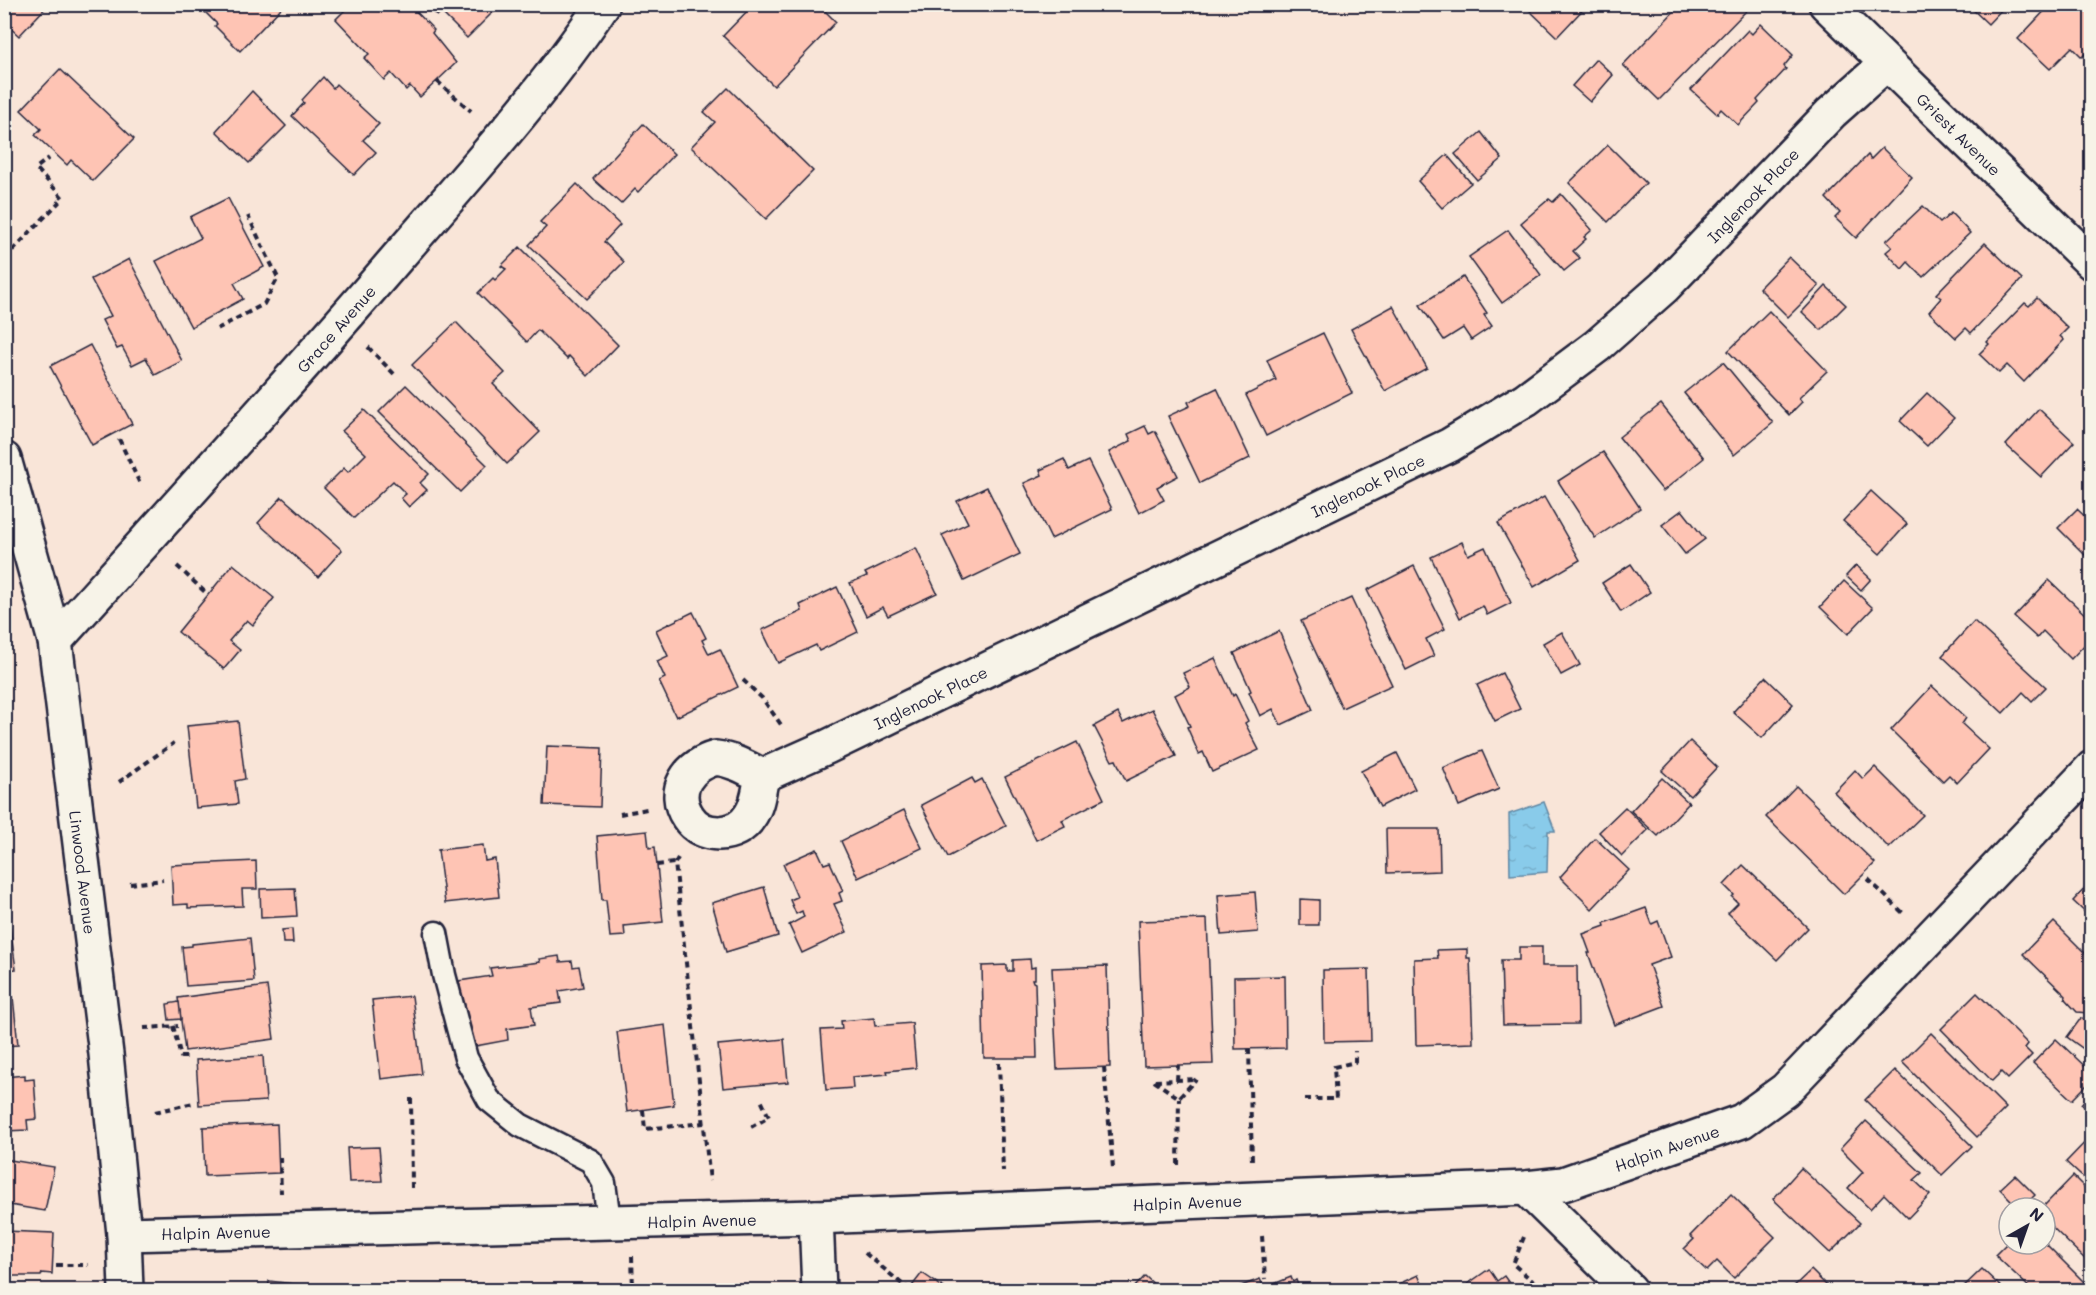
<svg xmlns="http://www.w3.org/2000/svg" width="2096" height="1295" font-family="Mali,sans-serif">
	<defs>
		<pattern id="water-ripples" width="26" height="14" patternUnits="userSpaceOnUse" patternTransform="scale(1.5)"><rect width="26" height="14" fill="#89cbea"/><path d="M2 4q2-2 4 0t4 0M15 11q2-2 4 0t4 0" fill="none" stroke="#76aeca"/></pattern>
	</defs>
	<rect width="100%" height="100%" fill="#f9e5d8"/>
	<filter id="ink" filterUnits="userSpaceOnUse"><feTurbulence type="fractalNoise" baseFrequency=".0167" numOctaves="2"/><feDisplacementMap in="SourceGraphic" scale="12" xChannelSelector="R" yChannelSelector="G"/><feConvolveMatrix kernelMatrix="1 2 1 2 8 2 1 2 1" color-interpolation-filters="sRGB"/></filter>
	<g filter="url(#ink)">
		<polygon fill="url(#water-ripples)" stroke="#6087a4" stroke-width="1.5" points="1544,802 1555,831 1548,831 1547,872 1510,875 1509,814"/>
		<g fill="#fec4b4" stroke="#22223b" stroke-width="1.5">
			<polygon points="4,4 49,4 19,36 4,22"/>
			<polygon points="197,4 284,4 284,5 240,51 215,26 217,24"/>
			<polygon points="351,4 409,4 434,30 432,33 456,63 420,97 410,86 406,90 391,73 384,80 364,58 369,54 336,19"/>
			<polygon points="426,4 501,4 467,38 441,12 437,16"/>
			<polygon points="754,4 818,4 836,22 774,86 723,36"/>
			<polygon points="1532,4 1588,4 1557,37 1528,9"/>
			<polygon points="1681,4 1742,4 1747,10 1659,100 1623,65"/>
			<polygon points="1967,4 2007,4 1988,24"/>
			<polygon points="2051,4 2092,4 2092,47 2082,57 2072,47 2050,69 2018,39"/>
			<polygon points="1761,24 1793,55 1784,66 1786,69 1757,100 1759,103 1738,125 1721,109 1717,114 1691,90 1748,30 1752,34"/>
			<polygon points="1596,59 1613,75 1590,102 1572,86"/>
			<polygon points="60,69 134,139 93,181 71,160 67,165 35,135 41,129 21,110"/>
			<polygon points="323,77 333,88 336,84 379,124 363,140 376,152 354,175 292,116 304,103 302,100"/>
			<polygon points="728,88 813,171 766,219 691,147 715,122 704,112"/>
			<polygon points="252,91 286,126 249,163 216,131"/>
			<polygon points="643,124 674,154 638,192 635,189 621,204 593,179"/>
			<polygon points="1481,132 1502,159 1477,180 1455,154"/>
			<polygon points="1608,145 1646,183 1608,222 1569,183"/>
			<polygon points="1882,148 1912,177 1856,238 1835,218 1840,213 1826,198 1868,155 1871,159"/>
			<polygon points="1447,155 1471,183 1442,208 1418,181"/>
			<polygon points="577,184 620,225 604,242 624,262 587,299 529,245 546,227 540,222"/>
			<polygon points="1561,194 1592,230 1584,237 1586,239 1573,251 1580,258 1564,271 1521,223 1549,199 1553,202"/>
			<polygon points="228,198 264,267 234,283 243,299 191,327 156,261 201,238 190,217"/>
			<polygon points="1923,206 1940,223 1951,213 1970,233 1923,277 1908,262 1902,269 1886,252 1892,247 1886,241"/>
			<polygon points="1508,230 1541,275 1502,303 1469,257"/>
			<polygon points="1985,243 2022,279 1971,333 1966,328 1956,338 1929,312 1941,298 1936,294"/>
			<polygon points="520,247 618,345 588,376 569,356 567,359 538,330 527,342 478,293 493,278 495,280 506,269 501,266"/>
			<polygon points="1789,257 1819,286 1788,317 1759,288"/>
			<polygon points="129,259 182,361 155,375 146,358 132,365 122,347 117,349 102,320 111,316 91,279"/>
			<polygon points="1463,277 1487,313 1484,315 1492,326 1471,340 1463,328 1444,340 1420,305"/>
			<polygon points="1826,286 1846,305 1821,330 1802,312"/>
			<polygon points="2037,298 2068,328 2060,336 2064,340 2024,382 2007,365 1999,373 1979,354 1989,344 1987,342 2025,303 2029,306"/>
			<polygon points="1393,306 1427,368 1385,391 1351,329"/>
			<polygon points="1769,311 1827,371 1799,398 1802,402 1789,415 1728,351"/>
			<polygon points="456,322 505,373 493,384 540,432 507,464 412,365"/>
			<polygon points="1323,333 1352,393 1266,436 1246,395 1276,380 1267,360"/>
			<polygon points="90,345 132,424 92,445 50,366"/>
			<polygon points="1723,362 1773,423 1734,455 1684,393"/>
			<polygon points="406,385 487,465 460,492 379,412"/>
			<polygon points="1217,388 1250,458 1200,483 1168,416 1190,406 1188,402"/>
			<polygon points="1927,393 1954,418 1927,446 1900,421"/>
			<polygon points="1661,404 1704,458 1663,491 1619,437"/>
			<polygon points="2039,409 2074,442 2041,477 2006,445"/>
			<polygon points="364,410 429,474 420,483 427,490 409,507 401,498 406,494 393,481 354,518 324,488 344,468 348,472 366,454 342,431"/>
			<polygon points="1145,426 1149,434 1155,431 1178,476 1157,487 1164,500 1139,513 1109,452 1131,441 1128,434"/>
			<polygon points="1603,452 1640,508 1595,538 1558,481"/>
			<polygon points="1064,459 1069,470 1088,461 1112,509 1051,539 1024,483 1042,475 1040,470"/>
			<polygon points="987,487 1020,554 964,581 942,535 968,523 957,501"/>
			<polygon points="1871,491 1907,524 1880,554 1843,521"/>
			<polygon points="282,497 342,550 318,577 258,523"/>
			<polygon points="1544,497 1580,560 1534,587 1498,523"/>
			<polygon points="2077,509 2092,523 2092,562 2058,528"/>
			<polygon points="1682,510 1705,539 1685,554 1662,525"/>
			<polygon points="1462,542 1468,555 1485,547 1511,603 1487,615 1483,606 1460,618 1431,557"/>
			<polygon points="916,548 937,593 888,616 883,607 866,616 850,583 867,576 865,573"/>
			<polygon points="233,564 274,598 253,625 247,620 229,641 240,650 224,669 178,632"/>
			<polygon points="1631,564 1650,592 1621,612 1602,583"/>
			<polygon points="1856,565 1871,579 1861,590 1846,576"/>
			<polygon points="1414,566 1445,629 1426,639 1434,656 1406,670 1367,590"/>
			<polygon points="2049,580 2092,621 2092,637 2071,659 2043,631 2037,638 2014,617"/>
			<polygon points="1844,581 1873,608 1848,634 1820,607"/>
			<polygon points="837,587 858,632 819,651 816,645 778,663 762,630 802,611 800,605"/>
			<polygon points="1351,598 1392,685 1342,708 1301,621"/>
			<polygon points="693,612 706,638 702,640 709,654 720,649 738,687 676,717 659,681 665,678 657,661 668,656 656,630"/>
			<polygon points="1974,621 2046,687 2032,701 2023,692 2003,713 1942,656"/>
			<polygon points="1279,631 1313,710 1281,725 1273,709 1260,716 1249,692 1251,691 1234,653"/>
			<polygon points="1562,632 1580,665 1561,675 1543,643"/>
			<polygon points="1215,658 1233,696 1235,694 1248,721 1245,723 1259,750 1212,772 1203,752 1199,754 1187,727 1190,726 1175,695 1190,687 1183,673"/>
			<polygon points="1502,673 1520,709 1495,721 1477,685"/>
			<polygon points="1765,677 1793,704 1762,738 1733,712"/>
			<polygon points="1932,686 1966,718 1962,724 1989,749 1957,783 1949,775 1943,781 1891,730"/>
			<polygon points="1152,709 1176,756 1126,781 1116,760 1112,761 1094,726 1118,713 1123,723"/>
			<polygon points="238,721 245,779 235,781 238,804 196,808 187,726"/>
			<polygon points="1690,741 1717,767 1690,796 1662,771"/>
			<polygon points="1077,742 1104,799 1062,820 1065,826 1036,840 1005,777"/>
			<polygon points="547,746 602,748 600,807 544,805"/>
			<polygon points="1482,751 1499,789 1459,806 1443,768"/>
			<polygon points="1397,753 1415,789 1380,807 1361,771"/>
			<polygon points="1875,767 1923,815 1889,848 1834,792 1855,770 1863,779"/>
			<polygon points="972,778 975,783 982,779 1006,826 948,857 921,805"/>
			<polygon points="1662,778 1689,803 1658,836 1631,811"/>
			<polygon points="1796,786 1875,863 1844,894 1766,817"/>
			<polygon points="1625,807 1648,830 1622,856 1599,832"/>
			<polygon points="904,810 922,848 858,878 841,841"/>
			<polygon points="1386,829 1439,829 1440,871 1387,873"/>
			<polygon points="647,831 649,848 655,847 663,922 624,926 625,936 610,937 606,900 602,900 597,836"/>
			<polygon points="1595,838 1629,870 1592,909 1560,877"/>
			<polygon points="483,845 485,861 495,859 499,897 445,903 438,850"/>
			<polygon points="817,849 824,864 830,862 843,891 839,893 842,901 834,904 847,932 802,953 789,925 804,917 802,911 796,914 790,900 797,897 783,864"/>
			<polygon points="256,861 257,889 242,889 243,906 188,908 188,904 173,905 171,865"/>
			<polygon points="1743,865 1808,928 1777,960 1728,913 1738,903 1732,897 1734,895 1724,885"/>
			<polygon points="2092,881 2092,919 2073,901"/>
			<polygon points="4,887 11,916 4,917"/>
			<polygon points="764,887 778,936 726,952 712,903"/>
			<polygon points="295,888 297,916 261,918 260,889"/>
			<polygon points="1255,892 1258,932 1221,935 1218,895"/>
			<polygon points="1300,899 1319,900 1319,925 1300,925"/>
			<polygon points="1646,908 1652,924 1658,921 1671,957 1649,965 1664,1006 1614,1025 1588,953 1590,953 1583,934 1605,926 1604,923"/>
			<polygon points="1207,919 1213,1064 1144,1066 1138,921"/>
			<polygon points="2054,922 2092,960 2092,1010 2088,1013 2077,1012 2065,999 2066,996 2023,954"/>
			<polygon points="4,927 10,927 16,969 4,970"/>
			<polygon points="292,929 293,943 283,943 282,930"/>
			<polygon points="250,938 254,981 186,986 182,947 192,946 192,944"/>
			<polygon points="1519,947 1542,947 1542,966 1577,966 1578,1024 1503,1025 1501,960 1519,960"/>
			<polygon points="1467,949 1467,958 1470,958 1473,1043 1416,1045 1414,959 1438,958 1437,950"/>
			<polygon points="559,956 560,962 572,961 573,967 579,966 583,987 559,991 561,1003 531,1007 534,1025 507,1029 508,1040 470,1047 459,981 492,976 490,968 540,962 539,959"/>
			<polygon points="1030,959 1031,968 1035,967 1035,979 1032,979 1033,982 1035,983 1037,1058 984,1058 982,966 1007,965 1007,971 1013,971 1013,960"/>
			<polygon points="1107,966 1110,1067 1057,1069 1052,968"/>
			<polygon points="1369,969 1371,1041 1324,1042 1323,970"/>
			<polygon points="1285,976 1286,1048 1235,1049 1234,977"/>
			<polygon points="267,986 274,1039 185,1051 178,998"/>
			<polygon points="1977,993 2028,1044 2025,1048 2032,1055 2008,1079 2001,1072 1992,1081 1941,1029"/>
			<polygon points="412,996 422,1074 381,1079 372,1000"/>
			<polygon points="13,997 18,1045 4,1046 4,998"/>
			<polygon points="179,1002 181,1019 169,1020 167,1004"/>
			<polygon points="874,1018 875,1026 912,1023 916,1068 887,1071 888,1074 852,1077 853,1088 826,1090 821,1030 842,1029 841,1021"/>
			<polygon points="2081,1018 2092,1026 2092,1055 2067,1037"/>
			<polygon points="665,1025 674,1105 627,1112 617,1032"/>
			<polygon points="1931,1033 2006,1108 1977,1137 1902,1062"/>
			<polygon points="784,1039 788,1082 723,1088 718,1045"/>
			<polygon points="2056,1039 2092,1073 2092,1080 2072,1100 2033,1063"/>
			<polygon points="263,1056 266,1101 199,1105 196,1060"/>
			<polygon points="1895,1070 1972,1146 1942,1175 1865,1100"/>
			<polygon points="25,1075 25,1080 34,1079 37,1119 27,1120 28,1130 4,1131 4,1077"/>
			<polygon points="2092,1092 2092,1113 2081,1104"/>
			<polygon points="1866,1121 1922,1173 1914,1180 1930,1195 1908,1218 1884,1194 1870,1209 1848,1188 1863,1172 1840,1149"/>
			<polygon points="277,1124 279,1173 205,1176 203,1127"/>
			<polygon points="2092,1135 2092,1186 2066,1162"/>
			<polygon points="379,1147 382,1181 349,1182 347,1148"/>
			<polygon points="4,1159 54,1167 45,1211 4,1204"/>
			<polygon points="1801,1168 1860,1223 1830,1253 1773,1199"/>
			<polygon points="2015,1175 2035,1195 2022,1208 2019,1208 2000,1189"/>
			<polygon points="2073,1176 2092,1195 2092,1266 2045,1220 2045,1208 2042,1208"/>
			<polygon points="1731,1194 1775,1237 1734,1278 1717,1261 1707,1271 1684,1249 1694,1239 1690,1236"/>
			<polygon points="4,1231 54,1233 52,1274 42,1273 41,1276 4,1276"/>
			<polygon points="2009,1241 2009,1244 2045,1243 2091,1289 2089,1290 2032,1290 1995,1255"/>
			<polygon points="1489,1269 1497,1281 1504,1276 1514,1290 1459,1290"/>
			<polygon points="1982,1269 2004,1290 1960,1290"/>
			<polygon points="1811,1270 1831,1290 1790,1290"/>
			<polygon points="922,1273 947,1290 909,1290"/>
			<polygon points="1418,1275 1425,1290 1374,1290 1388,1284 1390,1288"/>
			<polygon points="1145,1276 1160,1290 1132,1290"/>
			<polygon points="1291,1277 1293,1282 1296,1280 1300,1290 1233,1289 1260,1279 1264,1288"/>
			<polygon points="269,1281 344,1290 268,1290"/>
		</g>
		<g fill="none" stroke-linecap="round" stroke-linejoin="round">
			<g stroke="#22223b" stroke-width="27">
				<polyline id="lane" points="436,933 444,975 466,1058 489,1100 520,1125 591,1161 604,1183 609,1221"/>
			</g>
			<g stroke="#22223b" stroke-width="38">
				<g id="street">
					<path id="s1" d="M1826,4l266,259"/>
					<path id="s2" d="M55,641c115,-127 230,-253 342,-383 71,-82 145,-163 206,-254"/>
					<path d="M716,758c17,2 31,10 46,18 -3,13 -4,29 -12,40 -13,22 -48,23 -62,1 -18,-27 1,-52 28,-59z"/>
					<path id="s3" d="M762,776l65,-29 623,-302 76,-46 71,-53 67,-59 167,-174 55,-49"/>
					<polyline points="1526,1188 1630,1290"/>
					<polyline points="816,1217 819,1290"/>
					<path id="s4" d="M124,1234l692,-17 710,-29 37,-4 179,-63 43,-31 307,-322"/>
				</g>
			</g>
			<g stroke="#22223b" stroke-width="38">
				<g id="secondary">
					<path id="s5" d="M4,459l51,182 51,413 18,180 2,56"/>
				</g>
			</g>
			<g stroke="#22223b" stroke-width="4" stroke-dasharray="6 4.5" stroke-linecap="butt">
				<polyline points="437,81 471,111"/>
				<polyline points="4,256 8,255 63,198 36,168 49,158"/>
				<polyline points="217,329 264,304 278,278 248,216"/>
				<polyline points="368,347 396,376"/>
				<polyline points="119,439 141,486"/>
				<polyline points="177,566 205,592"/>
				<polyline points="2087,643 2092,647"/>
				<polyline points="743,680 762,698 782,726"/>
				<polyline points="119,782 174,743"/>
				<polyline points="620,814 647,809"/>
				<polyline points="678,858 675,863 710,1181"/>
				<polyline points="657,865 674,863"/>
				<polyline points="1868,879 1904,914"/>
				<polyline points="130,884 163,880"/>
				<polyline points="173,1026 181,1057 188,1057"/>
				<polyline points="144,1028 178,1026"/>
				<polyline points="1249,1049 1252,1162"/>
				<polyline points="999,1063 1003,1171"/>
				<polyline points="1104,1067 1113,1168"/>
				<polyline points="1177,1080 1178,1065"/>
				<polyline points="1154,1081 1179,1098 1196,1079"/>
				<polyline points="1155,1081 1195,1079"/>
				<polyline points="411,1098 412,1188"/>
				<polyline points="1305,1099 1336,1099 1334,1067 1355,1062 1355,1051"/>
				<polyline points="643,1110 645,1129 704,1123"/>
				<polyline points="155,1112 193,1103"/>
				<polyline points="751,1127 769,1117 761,1100"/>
				<polyline points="280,1157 281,1193"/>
				<polyline points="1178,1165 1179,1098"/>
				<polyline points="1262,1236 1265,1279"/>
				<polyline points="1524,1237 1513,1264 1543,1290"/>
				<polyline points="865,1253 907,1288"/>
				<polyline points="632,1256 633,1290"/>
				<polyline points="56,1265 88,1265"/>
			</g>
			<use href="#lane" stroke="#f7f3e8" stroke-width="22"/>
			<use href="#street" stroke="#f7f3e8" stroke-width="33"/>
			<use href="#secondary" stroke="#f7f3e8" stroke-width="33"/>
		</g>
	</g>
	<g text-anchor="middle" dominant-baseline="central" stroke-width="6" stroke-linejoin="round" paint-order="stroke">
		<g font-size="16" fill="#22223b" stroke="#f7f3e8">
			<text stroke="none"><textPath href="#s1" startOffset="186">Griest Avenue</textPath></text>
			<text stroke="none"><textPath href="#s3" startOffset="1158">Inglenook Place</textPath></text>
			<text stroke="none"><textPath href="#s2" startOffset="420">Grace Avenue</textPath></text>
			<text stroke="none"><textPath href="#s3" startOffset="672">Inglenook Place</textPath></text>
			<text stroke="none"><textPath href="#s3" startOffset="186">Inglenook Place</textPath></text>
			<text stroke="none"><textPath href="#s5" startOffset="422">Linwood Avenue</textPath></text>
			<text stroke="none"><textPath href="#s4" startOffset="1550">Halpin Avenue</textPath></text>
			<text stroke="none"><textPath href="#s4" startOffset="1064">Halpin Avenue</textPath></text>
			<text stroke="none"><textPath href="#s4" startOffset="578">Halpin Avenue</textPath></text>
			<text stroke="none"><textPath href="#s4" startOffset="92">Halpin Avenue</textPath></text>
		</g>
	</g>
	<rect width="2096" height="1295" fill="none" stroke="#f7f3e8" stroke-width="24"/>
	<rect x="12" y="12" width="2072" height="1271" fill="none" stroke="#22223b" stroke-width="2" filter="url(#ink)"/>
	<g transform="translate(2027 1226) rotate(40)"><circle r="28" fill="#f7f3e8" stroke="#a29fa3" stroke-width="1.5"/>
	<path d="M0-4.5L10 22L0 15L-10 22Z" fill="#22223b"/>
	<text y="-9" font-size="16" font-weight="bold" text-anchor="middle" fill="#22223b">N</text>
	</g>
</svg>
